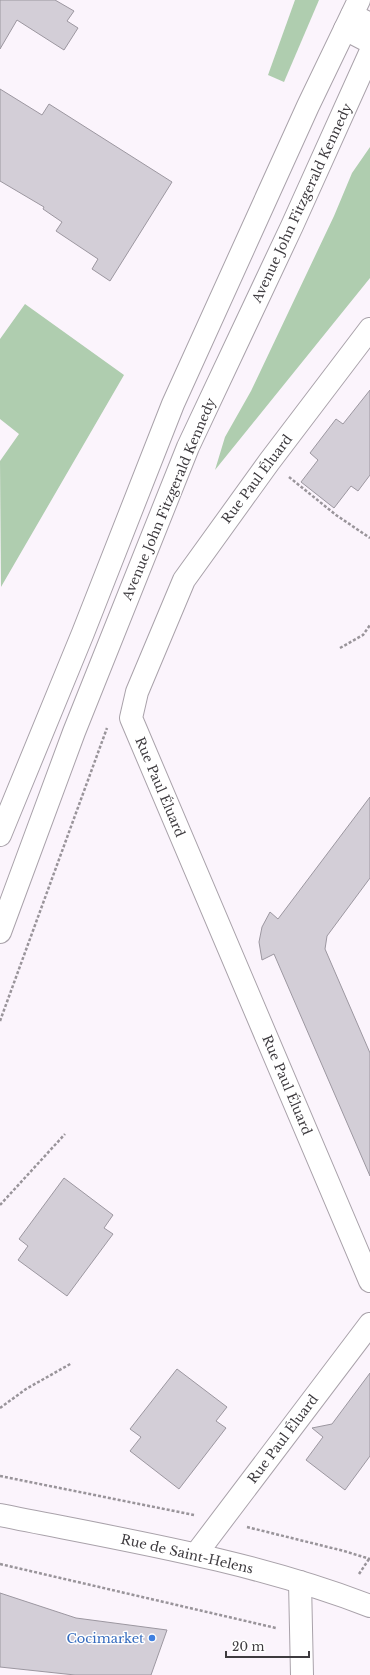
<svg xmlns="http://www.w3.org/2000/svg" width="370" height="1675" font-family="'Libre Baskerville',serif">
	<rect width="100%" height="100%" fill="#fbf4fc"/>
	<g fill="#afcdaf">
		<polygon points="295,0 319,0 284,82 268,75"/>
		<polygon points="370,147 370,278 215,470 225,437 251,391 334,216 352,173"/>
		<polygon points="25,304 124,375 1,587 0,461 19,434 0,419 0,339"/>
	</g>
	<g fill="#d3ced7" stroke="#9c97a0">
		<polygon points="0,0 55,0 74,11 67,21 78,28 64,50 17,20 0,49"/>
		<polygon points="0,89 42,115 49,104 172,182 110,281 92,269 98,259 56,231 62,222 43,209 44,207 0,181"/>
		<polygon points="370,390 370,475 358,491 351,486 334,508 301,482 318,460 310,453 336,419 343,424"/>
		<polygon points="370,797 370,878 327,936 325,949 370,1053 370,1176 274,954 262,960 259,942 262,927 270,912 278,919"/>
		<polygon points="64,1178 113,1215 104,1228 113,1234 67,1296 18,1260 28,1246 19,1239"/>
		<polygon points="177,1369 227,1407 216,1421 226,1428 179,1489 130,1451 141,1437 130,1429"/>
		<polygon points="370,1373 370,1456 345,1490 306,1460 323,1437 312,1428 332,1424"/>
		<polygon points="0,1593 76,1618 167,1630 151,1675 75,1675 0,1667"/>
	</g>
	<g fill="none" stroke-linecap="round" stroke-linejoin="round">
		<g stroke="#a9a2aa" stroke-width="24">
			<g id="street">
				<polyline points="352,15 370,24"/>
				<polyline points="345,29 370,42"/>
				<polyline points="370,329 269,462 184,580 137,692 131,718 370,1281"/>
				<path d="M0,1515c124,25 251,45 370,91"/>
				<polyline points="196,1554 370,1324"/>
				<polyline points="300,1582 302,1675"/>
			</g>
		</g>
		<g stroke="#a9a2aa" stroke-width="24">
			<g id="secondary">
				<polyline points="0,835 83,633 173,404 308,106 359,0"/>
				<polyline points="0,932 74,732 188,447 292,226 370,53"/>
			</g>
		</g>
		<g stroke="#99949a" stroke-width="2.5" stroke-dasharray="3 2" stroke-linecap="butt">
			<polyline points="289,477 336,515 370,538"/>
			<polyline points="340,648 363,635 370,625"/>
			<polyline points="0,1021 107,728"/>
			<polyline points="0,1205 65,1134"/>
			<polyline points="0,1408 26,1389 72,1363"/>
			<polyline points="0,1476 194,1515"/>
			<polyline points="247,1527 344,1551 370,1559"/>
			<polyline points="0,1564 276,1628"/>
			<polyline points="359,1574 369,1559"/>
		</g>
		<use href="#street" stroke="#fff" stroke-width="22"/>
		<use href="#secondary" stroke="#fff" stroke-width="22"/>
	</g>
	<circle fill="#3f7fe0" stroke="#fff" stroke-width="1.5" cx="152" cy="1638" r="4"/>
	<g text-anchor="middle" dominant-baseline="central" stroke-width="3" stroke-linejoin="round" paint-order="stroke">
		<g font-size="13" fill="#3e3b3f" stroke="#fff">
			<text transform="translate(302 203) rotate(-65)">Avenue John Fitzgerald Kennedy</text>
			<text transform="translate(257 479) rotate(-53)">Rue Paul Éluard</text>
			<text transform="translate(169 499) rotate(-67)">Avenue John Fitzgerald Kennedy</text>
			<text transform="translate(160 787) rotate(67)">Rue Paul Éluard</text>
			<text transform="translate(287 1085) rotate(67)">Rue Paul Éluard</text>
			<text transform="translate(283 1439) rotate(-53)">Rue Paul Éluard</text>
			<text transform="translate(187 1554) rotate(13)">Rue de Saint-Helens</text>
		</g>
		<g font-size="13" fill="#366cbe" stroke="#fff" text-anchor="end">
			<text x="144" y="1638">Cocimarket</text>
		</g>
	</g>
	<path d="M226 1651v6h83v-6" fill="none" stroke="#3e3b3f" stroke-width="2"/>
	<text x="232" y="1651" font-size="12" fill="#3e3b3f" stroke="#ffffff" stroke-width="3" paint-order="stroke">20 m</text>
</svg>
